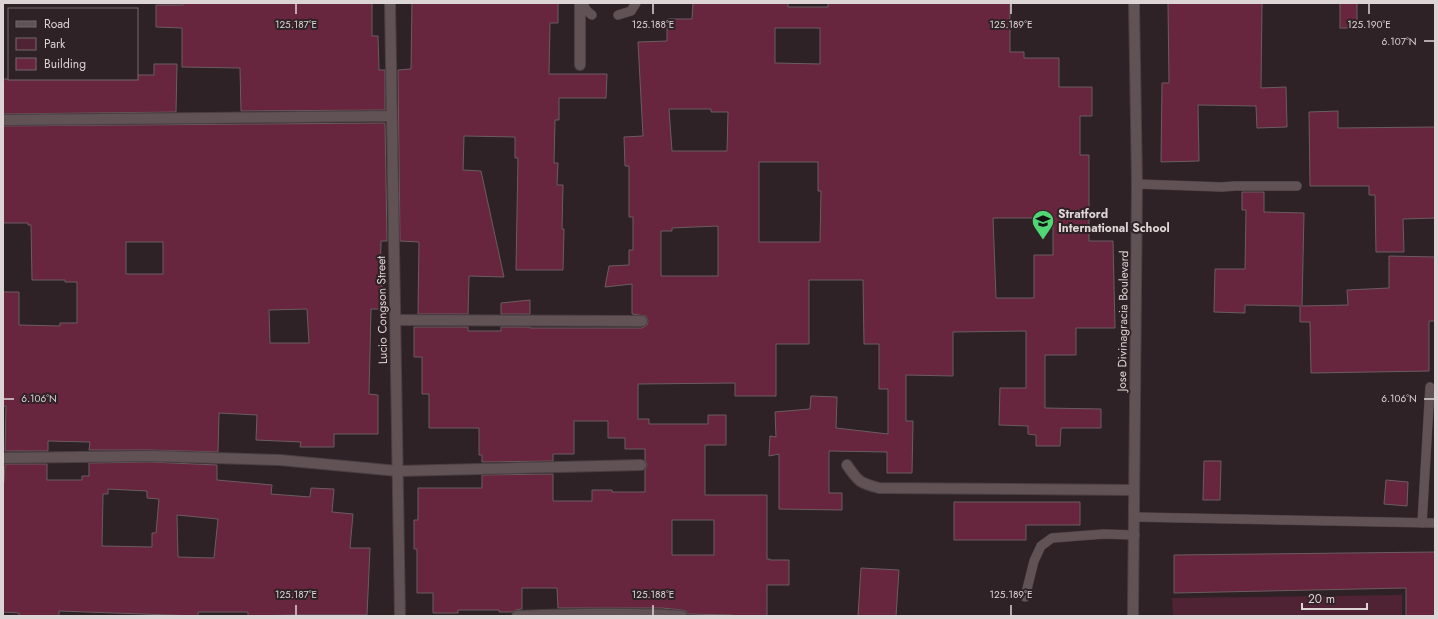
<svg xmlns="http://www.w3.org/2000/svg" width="1438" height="619" font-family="Jost,sans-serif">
	<rect width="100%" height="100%" fill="#2f2226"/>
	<polygon fill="#4f2333" points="1402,595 1402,616 1173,616 1172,598"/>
	<g fill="#67253e" stroke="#6b5c60" fill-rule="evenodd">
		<polygon points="183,3 372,3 372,36 378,36 379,70 385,70 385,110 241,111 240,68 182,67 182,28 156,27 156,5 183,5"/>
		<polygon points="412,3 558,3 558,23 550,23 549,74 607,74 606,98 559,98 559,120 555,120 554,163 558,163 557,185 563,185 562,229 564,229 563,270 516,270 518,158 515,158 515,137 464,136 463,170 481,171 504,277 469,276 468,314 418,314 419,242 400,241 398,70 411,69"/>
		<path d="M693,3h95v4h40v-4h182v49h14v6h35v29h33v29h-12v39h9v86h24l2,87h-39v27h-31v53l56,1v19h-40l-1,18h-24v-11l-8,-1v-8l-29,-1 1,-37h26v-57l-73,1v44l-47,-1v46h7l-1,52h-25v-21l-58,-1v42h13v17l-63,-1v-55l-10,2 1,-20 6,1 -1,-25 35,-3 1,-13 26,1 -1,31 52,6v-45h-9v-45h-15l-1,-64h-54v64h-33v52h-41v-13l-97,1v35h11v5h59v-9h18v30h-21v50h62v64h3v1h19v25h-22v31h-35v-1l-44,-1 -2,-3 -4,-1 -20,-2h-104l-1,-20h-35v21l-6,1 -4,2h-13v-2h-41v3h-25v-20h-16v-44h-3v-29h4v-32h64v-13l71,-1v27h39v-11h20v2h33v-22l2,-5 -2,-5v-11h-20v-11h-17v-17h-34v33h-21v7l-71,1v-7h-3v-27h-50v-34h-7v-37h-8v-30h54v4h33v-4h29v1h112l5,-3 1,-4 -2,-5 -14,-2v-30l-27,3 4,-21 20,-1v-15h4v-33h-4v-51h-4l-1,-29 19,-1 -5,-94 29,-1v-22h25zM775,28h45v36l-45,-1zM669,109h42v3h17l-1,39h-55zM759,162h59v29h3l-1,51h-61zM993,218h60v37h-19v43h-38zM718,226v50h-57v-45h11v-3zM672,520h42v35h-42z"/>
		<polygon points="1168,3 1262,3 1261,88 1286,87 1287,127 1257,128 1256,106 1198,105 1199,161 1161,162 1162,83 1169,83"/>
		<rect x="1340" y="3" width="17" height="25"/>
		<polygon points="154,64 177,64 176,112 3,114 3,79 137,79 137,75 154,75"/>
		<polygon points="1338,111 1338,128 1435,127 1435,218 1403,219 1404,252 1376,252 1375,195 1369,195 1369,186 1310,186 1309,112"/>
		<path d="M385,123l2,118h-6l-1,42h2v26h-11l-2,85 9,1v39h-44v13h-34l1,-5 -45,-2 1,-25 -38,-2 -1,39 -68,-2h-61l1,-8 -42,-1v10h-43l1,-45h-3v-114h16v33l41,1v-3h17v-41h-12v-2h-33l-1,-55h-3v-2h-25v-97zM126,242h37v32h-37zM307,309l2,34h-39l-1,-33z"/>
		<polygon points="1242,192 1264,192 1264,212 1304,213 1302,306 1348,305 1347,290 1389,288 1389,256 1435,257 1435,321 1429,321 1429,371 1311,373 1310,322 1300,322 1300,306 1245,305 1245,313 1214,312 1215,269 1245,269 1246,210 1242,210"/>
		<polygon points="530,300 530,314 501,314 501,303"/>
		<polygon points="1204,461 1221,461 1220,500 1203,500"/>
		<path d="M150,462l67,3v15l55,5 -1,9 39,3 1,-9 23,1 -2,23 21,2 -3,34h20l-3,67h-75l-44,1v-4h-50v4l-139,-5v5h-40v-3l-16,-1v-130h1l1,-18h42v16h35v-4h7v-13zM108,489l39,2v7l12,1 -3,34h-4v14l-50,-1 1,-52h5zM177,515l41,4 -4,39 -36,-1z"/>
		<polygon points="1386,480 1408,482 1407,506 1384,504"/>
		<polygon points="954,502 1080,502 1080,525 1026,525 1026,540 954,540"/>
		<polygon points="1435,552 1435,616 1406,616 1406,588 1174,593 1174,555"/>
		<polygon points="861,568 899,570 896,616 858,616"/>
	</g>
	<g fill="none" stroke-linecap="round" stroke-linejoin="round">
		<g stroke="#4a3f43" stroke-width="10">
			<g id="service">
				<polyline points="582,3 587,11 592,15"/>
				<polyline points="618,15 631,11 636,3"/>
				<polyline points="1137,184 1222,187 1235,186 1297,186"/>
				<polyline points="1135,517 1435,523"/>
				<polyline points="1422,523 1430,387"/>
				<polyline points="1025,597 1034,561 1041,546 1052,538 1104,534 1135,535"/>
			</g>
		</g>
		<g stroke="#4a3f43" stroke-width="12">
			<g id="minor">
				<polyline points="390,3 400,616"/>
				<polyline points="580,3 580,65"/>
				<polyline points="3,120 391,116"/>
				<polyline points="396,320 642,321"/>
				<polyline points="3,458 150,456 280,460 398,471 641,465"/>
				<path d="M847,465c11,16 12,18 32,23l255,2"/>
				<path d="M517,616c55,-2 110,-4 165,0"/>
				<polyline points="1133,616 1137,184 1134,3"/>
			</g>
		</g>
		<use href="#service" stroke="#615256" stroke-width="9"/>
		<use href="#minor" stroke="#615256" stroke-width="10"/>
	</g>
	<path fill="none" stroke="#ddd4d6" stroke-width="1.5" d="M296,4v10M653,4v10M1011,4v10M1369,4v10M1424,41h10M4,399h10M1424,399h10M296,605v10M653,605v10M1011,605v10"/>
	<defs>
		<g id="school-pin" transform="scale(1.15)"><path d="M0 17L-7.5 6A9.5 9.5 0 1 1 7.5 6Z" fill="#50d674" stroke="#2f2226"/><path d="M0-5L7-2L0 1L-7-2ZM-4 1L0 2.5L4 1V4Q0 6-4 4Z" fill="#111"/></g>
	</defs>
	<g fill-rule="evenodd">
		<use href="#school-pin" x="1043" y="221"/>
	</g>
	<g text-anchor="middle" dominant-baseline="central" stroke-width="4" stroke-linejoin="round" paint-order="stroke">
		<g font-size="12" font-weight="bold" fill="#ddd4d6" stroke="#2f2226" text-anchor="start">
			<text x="1058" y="214">Stratford<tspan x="1058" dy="14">International School</tspan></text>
		</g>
		<g font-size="12" fill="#ddd4d6" stroke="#2f2226">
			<text transform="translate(382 310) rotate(-91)">Lucio Congson Street</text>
			<text transform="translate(1123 321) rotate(-89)">Jose Divinagracia Boulevard</text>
		</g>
	</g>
	<g font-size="10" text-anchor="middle" fill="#ddd4d6" stroke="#2f2226" stroke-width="4" stroke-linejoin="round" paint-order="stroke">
		<text x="296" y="28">125.187°E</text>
		<text x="653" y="28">125.188°E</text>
		<text x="1011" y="28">125.189°E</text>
		<text x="1369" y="28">125.190°E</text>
		<text x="1399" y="45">6.107°N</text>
		<text x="39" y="402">6.106°N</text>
		<text x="1399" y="402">6.106°N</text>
		<text x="296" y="598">125.187°E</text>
		<text x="653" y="598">125.188°E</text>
		<text x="1011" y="598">125.189°E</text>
	</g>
	<rect width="1438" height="619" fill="none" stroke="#ddd4d6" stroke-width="8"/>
	<rect x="8" y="8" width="130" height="72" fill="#2f2226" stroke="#75696c"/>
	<rect x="16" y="21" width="20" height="6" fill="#615256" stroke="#75696c"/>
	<text x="44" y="28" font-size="12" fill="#ddd4d6">Road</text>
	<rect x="16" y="38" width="20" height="12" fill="#4f2333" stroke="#75696c"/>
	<text x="44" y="48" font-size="12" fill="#ddd4d6">Park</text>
	<rect x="16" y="58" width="20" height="12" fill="#67253e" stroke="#75696c"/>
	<text x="44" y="68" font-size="12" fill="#ddd4d6">Building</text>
	<path d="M1302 603v6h65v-6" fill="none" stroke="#ddd4d6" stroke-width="2"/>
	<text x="1308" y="603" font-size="12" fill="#ddd4d6" stroke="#2f2226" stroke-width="3" paint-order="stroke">20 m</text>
</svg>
